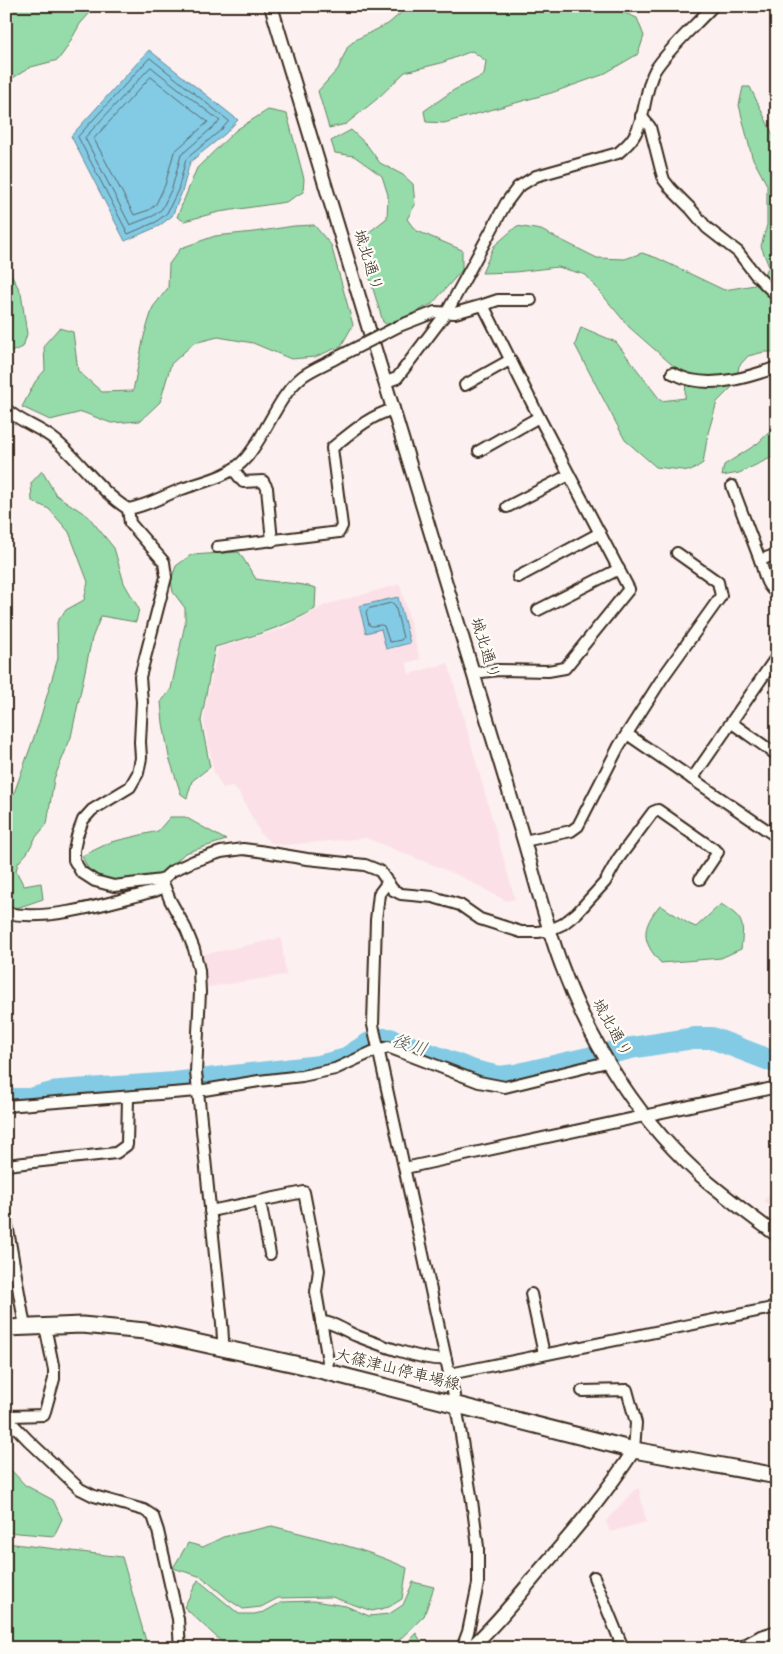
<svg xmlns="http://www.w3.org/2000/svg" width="783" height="1654" font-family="'Gochi Hand','Klee One',sans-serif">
	<rect width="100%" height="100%" fill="#fcf0f0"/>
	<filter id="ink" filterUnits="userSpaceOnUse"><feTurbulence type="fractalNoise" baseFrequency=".02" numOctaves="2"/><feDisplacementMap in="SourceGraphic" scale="10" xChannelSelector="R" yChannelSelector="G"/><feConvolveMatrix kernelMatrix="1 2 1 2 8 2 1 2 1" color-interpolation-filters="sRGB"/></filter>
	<g filter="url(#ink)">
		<g fill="#fbe1e7">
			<polygon points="400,584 420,659 407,663 409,674 448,663 515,899 506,901 460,876 366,838 284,845 271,843 261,834 239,793 232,786 223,788 214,773 204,723 205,707 218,648 284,628 325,605"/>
			<polygon points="281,938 286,975 207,987 202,955"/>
			<polygon points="777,1189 777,1211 763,1201"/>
			<polygon points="639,1488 646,1522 610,1532 606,1521 634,1490"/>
		</g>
		<g fill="#95dcaa" stroke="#688364">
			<polygon points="6,6 96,6 80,24 66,49 58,60 31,67 6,82"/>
			<polygon points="409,6 616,6 615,9 637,18 644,36 638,54 602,75 551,93 444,123 426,122 424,111 454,90 484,75 486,61 472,51 441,63 405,72 377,99 346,124 329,128 318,91 338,69 348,46 357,39 388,24"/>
			<polygon points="743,87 750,87 777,143 777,352 764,352 748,356 739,366 736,383 717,402 708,433 703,463 691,471 656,467 625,440 575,345 581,327 616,342 661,401 685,398 686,377 629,327 586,275 558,267 515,272 482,273 494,246 517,226 541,230 597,258 625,259 642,253 657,258 724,290 755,285 769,267 761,246 767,225 767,185 752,157 739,105"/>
			<polygon points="268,110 287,114 304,179 303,192 286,202 219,212 184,221 177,217 197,168 236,130"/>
			<polygon points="351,130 367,145 380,163 403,175 413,184 415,205 407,219 415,230 462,250 462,270 432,304 388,325 383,322 362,252 363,237 387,218 388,195 382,176 354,156 335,153 331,141"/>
			<polygon points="314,225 331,245 353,325 341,346 315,357 291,359 253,343 218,337 194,343 171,364 160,402 140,421 111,423 82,412 50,420 22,407 35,382 45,370 44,345 59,328 73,332 78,371 102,392 133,391 144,336 153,307 168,288 169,264 181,248 215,236 254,232 294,226"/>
			<polygon points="6,264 21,293 27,334 23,347 6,354"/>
			<polygon points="777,425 777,455 739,473 722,476 724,465 757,444"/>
			<polygon points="42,471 56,495 88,516 114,548 124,583 139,609 136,622 101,616 92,638 71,737 54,779 47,824 36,837 27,853 18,863 16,871 24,886 41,883 43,899 17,908 6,905 6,804 13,796 38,726 58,658 57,622 66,610 84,600 88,582 69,532 49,509 32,501 31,483"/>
			<path d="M239,552l17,27c20,4 40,3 60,9l-1,21c-32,19 -65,28 -100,38l-14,74 9,46 -18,14 -5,17 -6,-4 -12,-37 -6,-34 -2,-21 10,-13 14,-65v-16l-12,-16 -2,-12 5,-14 15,-11z"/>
			<polygon points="170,817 185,817 226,840 185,853 163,874 153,876 113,882 90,873 82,856 111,842 158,831"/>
			<path d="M721,904c24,15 23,19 20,45l-20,9 -60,5c-20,-22 -20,-35 -1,-58l29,19 7,3z"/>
			<polygon points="6,1470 11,1470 25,1485 53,1500 62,1519 54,1536 6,1532"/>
			<path d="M272,1526c46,12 92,22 135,42l-5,31 -13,8 -17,4 -40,-14 -54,1 -17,9 -18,2 -14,-9 -27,-23 -29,-9 15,-25 15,4 20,-10z"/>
			<polygon points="6,1543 122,1557 148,1648 6,1648"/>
			<polygon points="198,1580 239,1614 254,1614 264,1612 282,1602 313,1601 346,1606 369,1616 389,1614 403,1605 413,1582 434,1587 424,1616 396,1643 381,1648 232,1648 225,1645 184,1607"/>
			<polygon points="416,1633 425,1648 399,1648 402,1647"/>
		</g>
		<g fill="#83cae4" stroke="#668a95">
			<polygon points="149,50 238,120 225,134 190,162 182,192 172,216 159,226 125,241 71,136"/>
			<polygon points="398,597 410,643 386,649 381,629 366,633 359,606"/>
		</g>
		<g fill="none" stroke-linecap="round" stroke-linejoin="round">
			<g stroke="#586a6d" stroke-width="1">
				<polygon points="150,58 229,121 221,130 186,159 178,190 167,213 156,222 128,234 78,137"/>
				<polygon points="151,67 220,121 181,155 172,188 162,209 153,216 130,225 85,138"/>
				<polygon points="151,77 208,122 174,152 165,185 156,204 149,210 134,215 94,139"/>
				<path d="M392,603l3,2 8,33 -2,2 -10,2 -2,-1 -5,-15c-5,-3 -10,2 -15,-1l-3,-13 2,-3z"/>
			</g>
			<polyline stroke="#83cae4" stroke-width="22" points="6,1099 30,1099 60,1091 174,1083 319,1066 343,1060 368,1044 380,1039 390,1039 474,1071 499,1077 515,1075 631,1048 694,1038 712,1038 777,1063"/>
			<g stroke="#3b2a1e" stroke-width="14">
				<g id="minor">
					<polyline points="641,116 650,127 661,170 664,180 671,189 691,209 707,228 738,252 755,274 777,296"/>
					<polyline points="483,305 498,300 531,300"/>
					<polyline points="399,326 435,312 455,313 483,305 539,417 629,589 565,668 548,671 498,670 474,673"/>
					<path d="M672,373c6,2 13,6 19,7 28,6 59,-3 86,-13"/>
					<path d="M386,382l11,-4 50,-66 59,-109 12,-16 18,-11 82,-23c6,-5 12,-10 16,-17 12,-18 10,-47 21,-66 14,-22 40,-44 58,-64"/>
					<polyline points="465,385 510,360"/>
					<path d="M6,409c15,14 34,18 49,31 26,21 44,51 73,69 19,-3 35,-13 54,-20 22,-8 48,-12 64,-31 21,-24 32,-63 57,-82 11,-8 25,-13 37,-20"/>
					<polyline points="479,451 539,417"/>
					<polyline points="233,469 243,482 263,481 267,488 272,541"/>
					<polyline points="732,486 760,560"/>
					<polyline points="507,507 569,475"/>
					<polyline points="128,509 130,523 164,562 166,577 140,677 142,702 140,742 141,758 138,773 130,787 92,810 83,820 77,836 74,850 74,860 81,872 95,881 114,886 162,880 172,871 194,861 221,852 243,849 259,851 307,859 365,865 380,871 393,890 401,894 433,897 460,905 480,919 521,932 538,932 550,930 563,924 577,913 605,882 618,859 653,812 658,810 718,852 700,879"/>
					<path d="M217,547l122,-15 3,-6 -10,-78c20,-16 37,-32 62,-39"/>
					<path d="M777,554l-17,6c4,11 5,27 17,33"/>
					<polyline points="518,577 600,533"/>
					<polyline points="538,610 619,569"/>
					<polyline points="732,723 777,755"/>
					<polyline points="627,734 777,837"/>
					<polyline points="692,779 777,656"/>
					<polyline points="524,841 571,831 578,826 619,746 663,677 721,596 718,582 677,553"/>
					<polyline points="162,880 170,900 186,929 194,949 199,970 200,992 196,1072 222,1323 223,1340 222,1347"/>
					<polyline points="388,882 379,894 376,920 373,1025 456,1405 472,1501 478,1547 478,1584 468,1632 462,1648"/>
					<path d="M6,913c45,9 105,-11 149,-22l9,-4"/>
					<polyline points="6,1106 198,1091 259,1081 302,1076 335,1069 372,1052 388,1047 479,1082 505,1087 607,1062"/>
					<polyline points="6,1165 116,1153 127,1145 128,1097"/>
					<polyline points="405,1168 777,1087"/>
					<polyline points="260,1201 270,1254"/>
					<polyline points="210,1211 304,1192 319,1270 316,1292 328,1361 326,1372"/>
					<polyline points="6,1219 25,1327"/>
					<polyline points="531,1294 544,1354"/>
					<path d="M321,1322c13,0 24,9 36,14 20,8 69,26 89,23"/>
					<polyline points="450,1374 777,1307"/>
					<polyline points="582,1391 627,1390 636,1423 634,1450"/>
					<polyline points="6,1417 28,1440 80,1489 94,1496 144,1510 153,1516 158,1531 178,1619 180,1648"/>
					<polyline points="7,1418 11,1416 44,1415 54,1379 54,1370 45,1326"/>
					<polyline points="594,1577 623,1648"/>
					<polyline points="761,1636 765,1648"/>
					<polyline points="739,1648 761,1636 777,1631"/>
				</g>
			</g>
			<g stroke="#3b2a1e" stroke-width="16">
				<g id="tertiary">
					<path d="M271,6l253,835c12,41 22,83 37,123 30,82 80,161 147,218 22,18 45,36 69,53"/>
					<path d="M470,1648c27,-24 49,-53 72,-80 33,-38 65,-76 92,-118"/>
				</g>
			</g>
			<g stroke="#3b2a1e" stroke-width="19">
				<polyline id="secondary" points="6,1328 82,1325 145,1331 304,1366 634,1450 777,1476"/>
			</g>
			<use href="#minor" stroke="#fdfcf7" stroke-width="10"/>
			<use href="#tertiary" stroke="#fdfcf7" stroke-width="12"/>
			<use href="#secondary" stroke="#fdfcf7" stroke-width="15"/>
			<g stroke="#3b2a1e" stroke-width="14" stroke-linecap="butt">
				<polyline id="minor-bridge" points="340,356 399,326"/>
			</g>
			<use href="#minor-bridge" stroke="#fdfcf7" stroke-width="10"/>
		</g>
	</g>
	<g text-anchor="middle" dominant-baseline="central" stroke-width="4.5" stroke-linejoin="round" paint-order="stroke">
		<g font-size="16" fill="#3b2a1e" stroke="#fdfcf7">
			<text transform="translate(366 261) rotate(73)">城北通り</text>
			<text transform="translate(483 649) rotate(73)">城北通り</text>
			<text transform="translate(610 1029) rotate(61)">城北通り</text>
			<text transform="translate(397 1372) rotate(14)">大篠津山停車場線</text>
		</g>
		<g font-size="18" font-style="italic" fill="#515a59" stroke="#fdfcf7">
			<text transform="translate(409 1047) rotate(18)">後川</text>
		</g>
	</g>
	<rect width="783" height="1654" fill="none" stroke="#fdfcf7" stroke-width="25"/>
	<rect x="12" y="12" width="758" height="1629" fill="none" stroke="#3b2a1e" stroke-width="2" filter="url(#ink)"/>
</svg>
